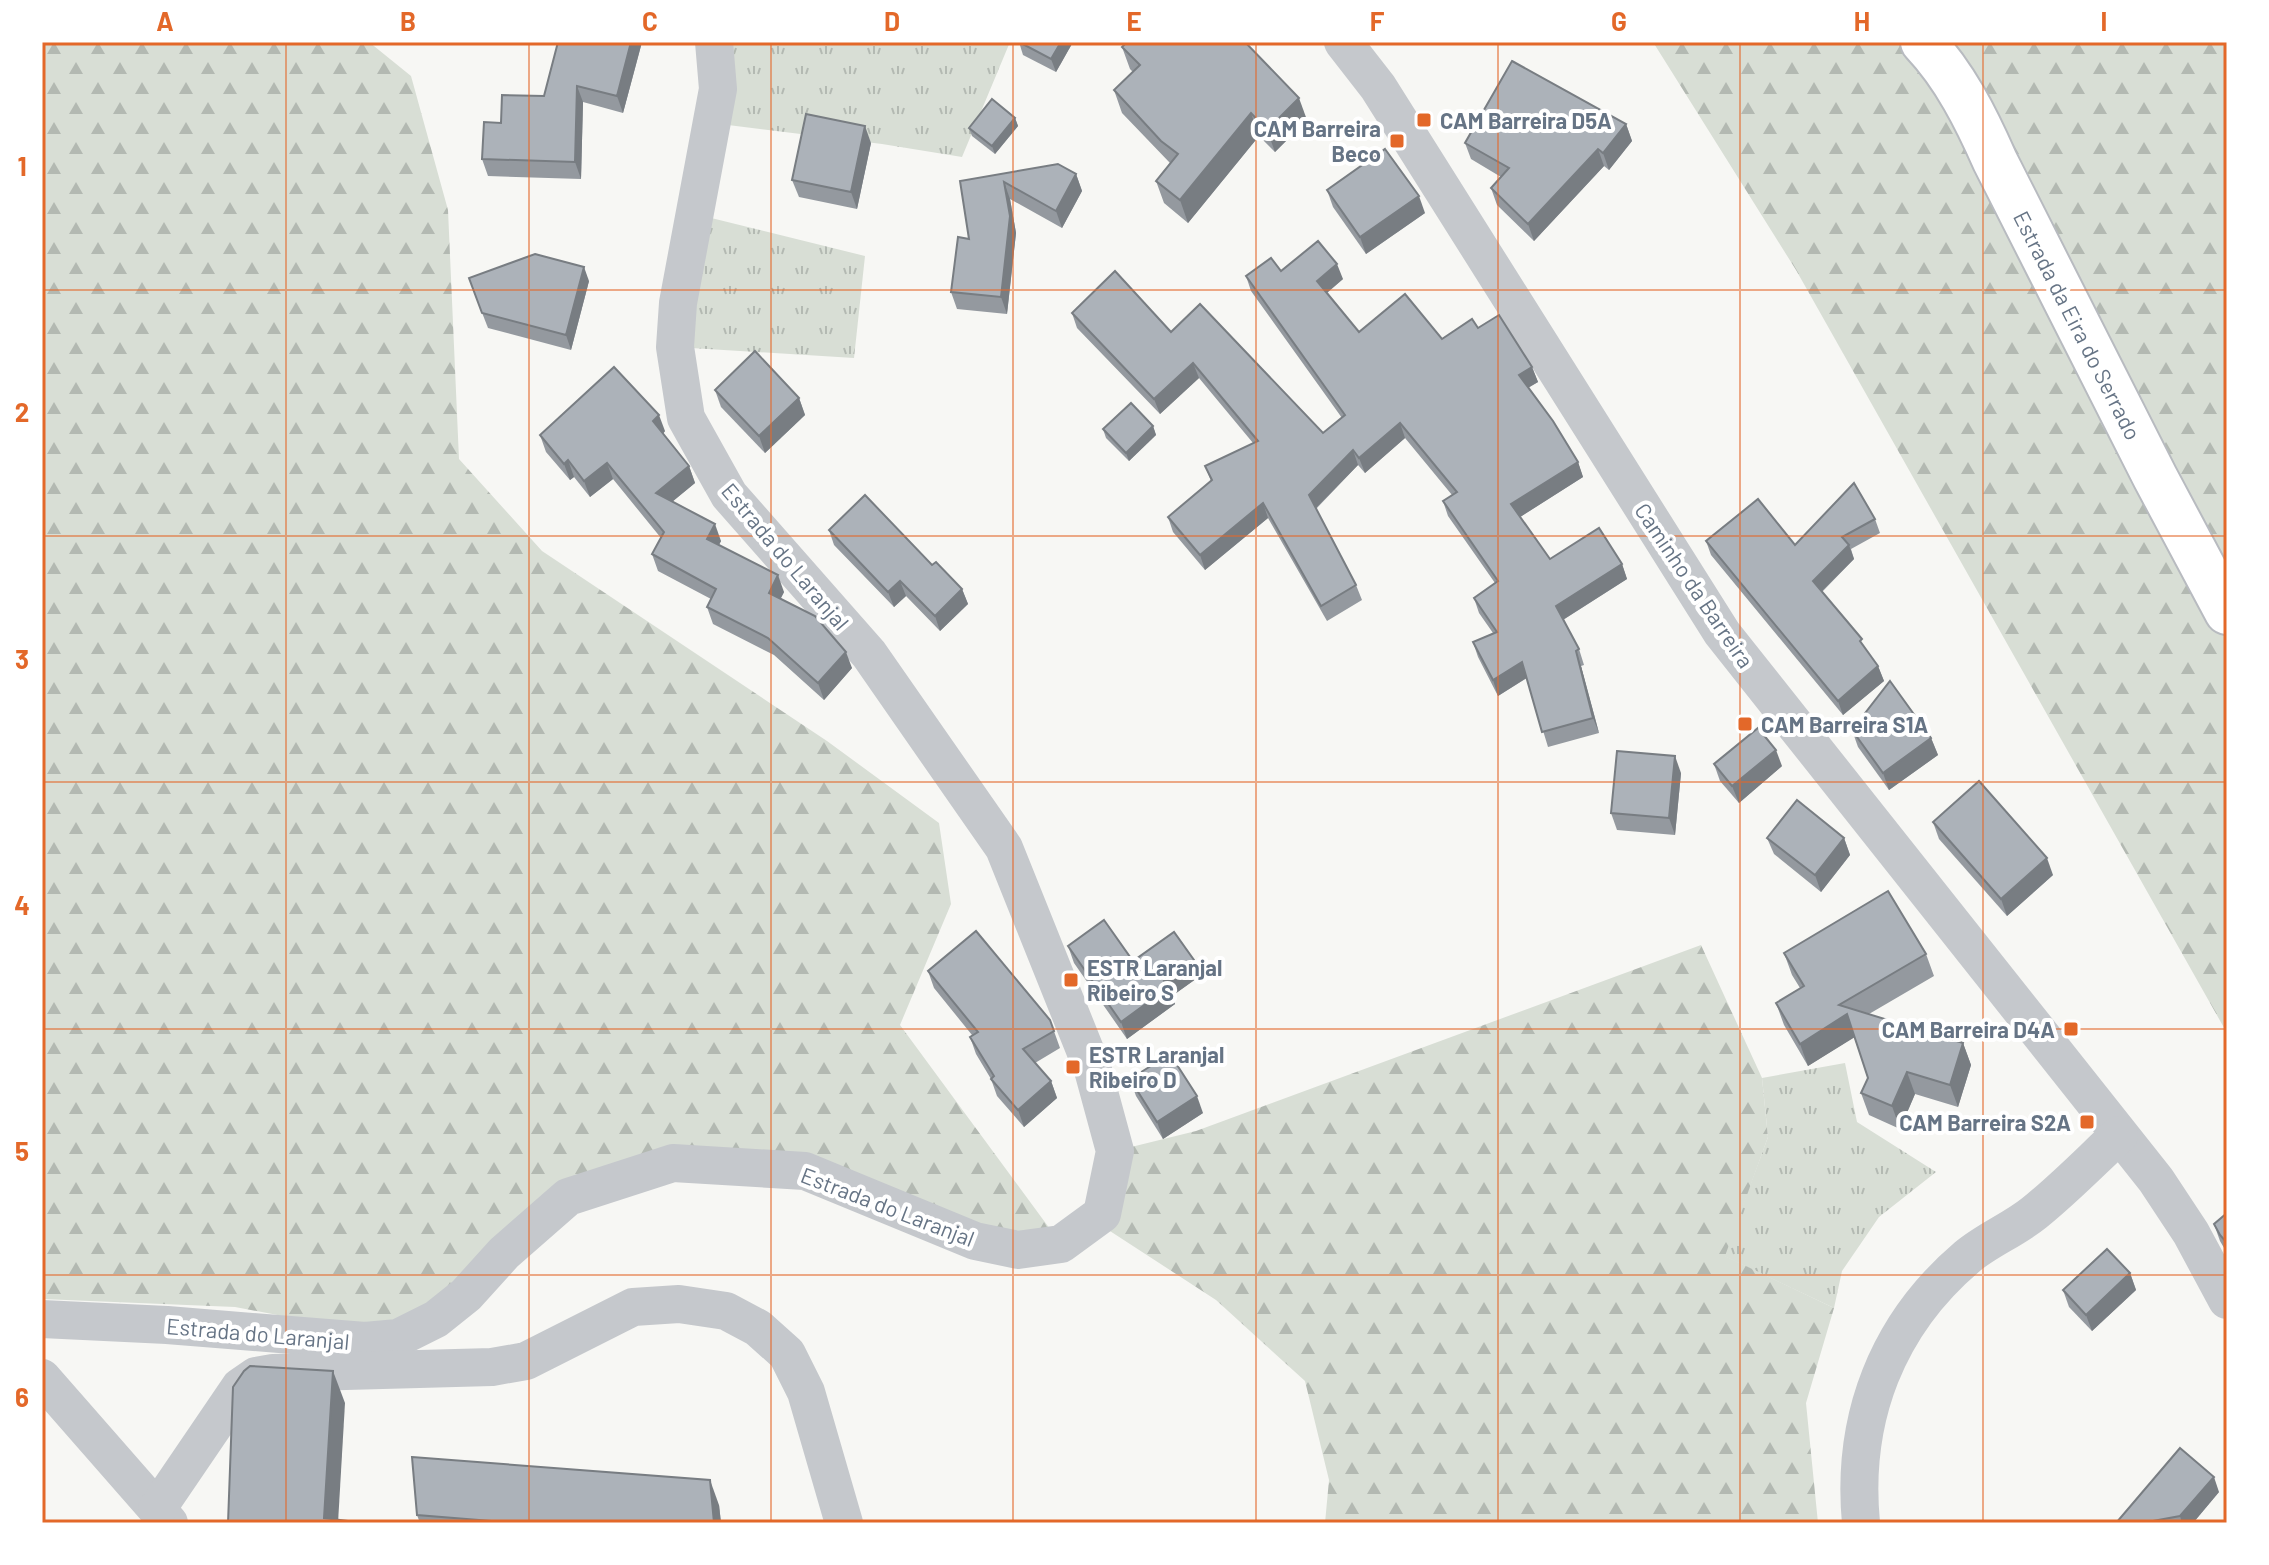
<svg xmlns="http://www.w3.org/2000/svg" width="2269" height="1565" font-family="Barlow,sans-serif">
	<defs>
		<pattern id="grass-tufts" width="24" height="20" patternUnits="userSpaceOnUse" patternTransform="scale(2)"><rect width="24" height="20" fill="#d8ded5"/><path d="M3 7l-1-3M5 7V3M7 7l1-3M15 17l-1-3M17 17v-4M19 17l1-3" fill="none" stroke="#b3b9b2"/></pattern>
		<pattern id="forest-firs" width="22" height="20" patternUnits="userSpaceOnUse" patternTransform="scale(2)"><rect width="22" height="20" fill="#d8ded5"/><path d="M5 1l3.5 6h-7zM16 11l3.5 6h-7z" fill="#b3b9b2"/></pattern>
	</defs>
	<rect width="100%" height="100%" fill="#f7f7f4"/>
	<g fill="url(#grass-tufts)">
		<polygon points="714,42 1010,42 962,157 882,144 712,123"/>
		<polygon points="695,214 865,256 854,358 675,347"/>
		<polygon points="1845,1063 1857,1122 1936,1172 1879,1217 1842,1271 1834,1308 1724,1256 1768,1137 1762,1078"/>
	</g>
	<g fill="url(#forest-firs)">
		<polygon points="42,42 369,42 411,76 448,210 459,459 542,551 827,741 939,823 951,904 900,1025 1061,1244 975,1241 805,1171 630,1175 398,1338 235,1307 42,1299"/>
		<polygon points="1653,42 2227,42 2227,1033 1796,270"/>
		<polygon points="1701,945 1762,1078 1768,1137 1725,1256 1834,1308 1806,1403 1818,1523 1325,1523 1329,1480 1305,1381 1216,1300 1093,1220 1115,1151 1196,1131"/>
	</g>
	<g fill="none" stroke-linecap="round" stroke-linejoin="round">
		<g stroke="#b8bbc0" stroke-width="48">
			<path id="major" d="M1923,42c32,34 53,76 72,119l160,316 72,135"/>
		</g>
		<g stroke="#c5c8cc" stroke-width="38">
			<polyline points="1343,42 1378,87 1722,633 2156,1180 2191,1233 2227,1300"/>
			<polyline points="42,1319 167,1325 365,1341 398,1338 436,1319 466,1295 504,1253 568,1197 673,1163 805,1171 975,1241 1018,1250 1061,1244 1102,1214 1115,1151 1093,1070 1004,848 869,654 729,495 686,418 675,347 678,303 718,89 714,42"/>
			<polyline points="42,1378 169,1523"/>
			<polyline points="157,1509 240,1387 256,1376 273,1373 492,1367 526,1361 633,1307 679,1304 726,1311 758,1328 787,1354 806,1392 844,1523"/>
			<path d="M1861,1523c-10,-105 26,-198 106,-266 20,-17 46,-27 67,-44 30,-24 57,-52 85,-78"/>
		</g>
		<use href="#major" stroke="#fff" stroke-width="44"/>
	</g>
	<g fill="#94999f">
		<polygon points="558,42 642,42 623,113 583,102 581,179 488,176 482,159 501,123 544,96"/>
		<polygon points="1019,42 1073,42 1056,72 1023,55"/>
		<polygon points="1122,47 1307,120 1275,152 1259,136 1188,223 1164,203 1156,181 1170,163 1122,113 1114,90 1133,72 1130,69"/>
		<polygon points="1015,118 1018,126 995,154 972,136 969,128"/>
		<polygon points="1626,124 1632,141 1609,170 1604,166 1534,241 1497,205 1491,188 1501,177 1471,159 1465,143"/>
		<polygon points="871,143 857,209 799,197 792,180"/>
		<polygon points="1076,174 1082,191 1062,228 1010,199 1016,233 1007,314 957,309 951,292 969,239 960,181"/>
		<polygon points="1327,190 1425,213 1366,254 1333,207"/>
		<polygon points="1281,271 1343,279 1327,293 1359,332 1442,339 1478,328 1532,367 1538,382 1528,388 1578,462 1583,477 1520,517 1550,559 1622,564 1627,579 1563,620 1579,649 1584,665 1581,666 1599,733 1548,747 1527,678 1498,696 1478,657 1473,642 1493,633 1479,613 1474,598 1495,583 1448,516 1443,501 1452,495 1405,438 1365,473 1358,465 1316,509 1356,585 1362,600 1327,621 1268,518 1205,570 1173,532 1168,517 1211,481 1205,466 1253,443 1199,378 1160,414 1077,328 1072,313 1171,332 1323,433 1342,418 1251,291 1246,276"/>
		<polygon points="589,281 571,350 488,328 474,292"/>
		<polygon points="715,390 799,398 805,415 765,453 721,407"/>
		<polygon points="1153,426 1156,435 1129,461 1106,438 1103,429"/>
		<polygon points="665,431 663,434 689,466 695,483 672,502 721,541 719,545 784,592 781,598 852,668 824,700 774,655 713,624 707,607 711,599 658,571 652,554 661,538 613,479 590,497 574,477 570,480 546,452 540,435"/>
		<polygon points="1875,519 1880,533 1851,549 1854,559 1822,592 1878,666 1884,681 1843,715 1711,555 1706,541 1795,545"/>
		<polygon points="829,530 932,565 962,589 968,604 940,631 906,596 894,607 834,545"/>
		<polygon points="1852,730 1931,738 1938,755 1889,790 1858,747"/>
		<polygon points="1714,764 1782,766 1739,803 1720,781"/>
		<polygon points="1681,773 1675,835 1617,830 1611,813"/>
		<polygon points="1933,822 2053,875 2007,916 1939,839"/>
		<polygon points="1767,838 1844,838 1850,855 1821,892 1774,854"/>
		<polygon points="1068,946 1133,961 1200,976 1172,996 1175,1004 1127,1039 1074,963"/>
		<polygon points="1784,953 1926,954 1934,976 1869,1014 1963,1043 1971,1065 1958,1107 1915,1094 1900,1129 1869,1115 1861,1093 1868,1078 1854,1037 1808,1066 1784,1025 1776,1003 1800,988 1792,975"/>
		<polygon points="928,971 1050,1020 1060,1048 1035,1063 1051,1081 1057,1098 1024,1127 997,1096 991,1079 976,1054 970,1037 972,1035 934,988"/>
		<polygon points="1130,1079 1203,1113 1163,1139 1136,1096"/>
		<polygon points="2227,1213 2227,1253 2220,1241 2214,1224"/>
		<polygon points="2130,1273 2136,1290 2092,1331 2069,1307 2063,1290"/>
		<polygon points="2219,1492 2193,1523 2116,1523"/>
		<polygon points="719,1505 721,1523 420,1523 417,1515"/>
	</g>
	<g fill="#787d82">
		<polygon points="631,42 642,42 623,113 617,96"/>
		<polygon points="1061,42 1073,42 1056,72 1051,59"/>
		<polygon points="577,86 583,102 581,179 575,162"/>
		<polygon points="1299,98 1307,120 1275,152 1267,130"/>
		<polygon points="1251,113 1259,136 1188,223 1180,200"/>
		<polygon points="1015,118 1018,126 995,154 992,146"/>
		<polygon points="1626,124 1632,141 1609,170 1603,153"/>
		<polygon points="865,126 871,143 857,209 851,192"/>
		<polygon points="1598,149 1604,166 1534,241 1528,224"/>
		<polygon points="1076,174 1082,191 1062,228 1056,211"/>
		<polygon points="1004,182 1010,199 1016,233 1007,314 1001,297"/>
		<polygon points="1419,196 1425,213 1366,254 1360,237"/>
		<polygon points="1337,264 1343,279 1323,296 1317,281"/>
		<polygon points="584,267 589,281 571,350 566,335"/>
		<polygon points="1193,363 1199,378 1160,414 1154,399"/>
		<polygon points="1532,367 1538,382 1524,390 1519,375"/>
		<polygon points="799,398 805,415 765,453 759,436"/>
		<polygon points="659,415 665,431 659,438 653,421"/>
		<polygon points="1400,423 1405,438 1365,473 1359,458"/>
		<polygon points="1153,426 1156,435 1129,461 1126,453"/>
		<polygon points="1353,450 1358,465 1314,510 1309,495"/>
		<polygon points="568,460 574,477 570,480 564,464"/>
		<polygon points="1578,462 1583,477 1517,519 1511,504"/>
		<polygon points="607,463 613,479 590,497 584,481"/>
		<polygon points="689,466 695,483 662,510 656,493"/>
		<polygon points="1263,503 1268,518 1205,570 1200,555"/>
		<polygon points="715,524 721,541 713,555 707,539"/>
		<polygon points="1849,545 1854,559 1818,595 1813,581"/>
		<polygon points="1622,564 1627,579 1561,621 1556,606"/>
		<polygon points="778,575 784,592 775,609 769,593"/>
		<polygon points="900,581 906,596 894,607 888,592"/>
		<polygon points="962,589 968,604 940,631 935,616"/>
		<polygon points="1576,651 1581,666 1599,733 1593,718"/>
		<polygon points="846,652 852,668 824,700 818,683"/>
		<polygon points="1522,662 1528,677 1498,696 1493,680"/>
		<polygon points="1878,666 1884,681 1843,715 1838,701"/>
		<polygon points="1931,738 1938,755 1889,790 1883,773"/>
		<polygon points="1776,750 1782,766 1739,803 1732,786"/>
		<polygon points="1675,756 1681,773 1675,835 1669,818"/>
		<polygon points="1844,838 1850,855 1821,892 1815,875"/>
		<polygon points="2047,858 2053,875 2007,916 2001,899"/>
		<polygon points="1194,960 1200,976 1172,996 1175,1004 1127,1039 1121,1022 1164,981"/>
		<polygon points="1847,1014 1855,1037 1808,1066 1800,1044"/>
		<polygon points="1963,1043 1971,1065 1958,1107 1950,1085"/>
		<polygon points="1907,1072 1915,1094 1900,1129 1892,1106"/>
		<polygon points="1051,1081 1057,1098 1024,1127 1018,1110"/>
		<polygon points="1197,1096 1203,1113 1163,1139 1157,1122"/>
		<polygon points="2130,1273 2136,1290 2092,1331 2086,1315"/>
		<polygon points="333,1371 345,1403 338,1523 324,1518"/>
		<polygon points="2214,1477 2219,1492 2193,1523 2182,1523 2180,1516"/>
		<polygon points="710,1480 719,1505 721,1523 714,1523"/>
	</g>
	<g fill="#acb2b9" stroke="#787d82" stroke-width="2">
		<polygon points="558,42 631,42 617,96 577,86 575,162 482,159 484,122 501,123 502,95 544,96"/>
		<polygon points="1019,42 1061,42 1051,59"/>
		<polygon points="1127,42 1245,42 1299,98 1267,130 1251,113 1180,200 1156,181 1178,154 1161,141 1114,90 1140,65 1122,47"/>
		<polygon points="1512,61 1626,124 1603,153 1598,149 1528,224 1491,188 1509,168 1465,143"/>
		<polygon points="992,99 1015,118 992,146 969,128"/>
		<polygon points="806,114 865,126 851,192 792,180"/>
		<polygon points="1385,149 1419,196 1360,237 1327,190"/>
		<polygon points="1058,164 1076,174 1056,211 1004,182 1010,216 1001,297 951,292 958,237 969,239 960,181"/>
		<polygon points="1318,241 1337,264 1317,281 1359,332 1405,294 1442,339 1472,319 1478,328 1499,315 1532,367 1519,375 1553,421 1578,462 1511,504 1550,559 1599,528 1622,564 1556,606 1579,649 1576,651 1593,718 1542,732 1522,662 1493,680 1473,642 1497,632 1474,598 1498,581 1443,501 1457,492 1400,423 1359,458 1353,450 1309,495 1356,585 1321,606 1263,503 1200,555 1168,517 1212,480 1205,466 1258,441 1193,363 1154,399 1072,313 1115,271 1171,332 1200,304 1323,433 1345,415 1246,276 1271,258 1281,271"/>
		<polygon points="535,254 584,267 566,335 482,313 469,278"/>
		<polygon points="755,351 799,398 759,436 715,390"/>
		<polygon points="614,367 659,415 653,421 689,466 656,493 715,524 707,539 778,575 769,593 815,616 846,652 818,683 768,638 707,607 716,589 652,554 664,532 607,463 584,481 568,460 564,464 540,435"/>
		<polygon points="1131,403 1153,426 1126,453 1103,429"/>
		<polygon points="1854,483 1875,519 1842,537 1849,545 1813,581 1862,639 1860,641 1878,666 1838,701 1706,541 1758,499 1795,545"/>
		<polygon points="865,495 932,565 936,562 962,589 935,616 900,581 888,592 829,530"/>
		<polygon points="1890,681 1931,738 1883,773 1852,730"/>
		<polygon points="1758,728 1776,750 1732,786 1714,764"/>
		<polygon points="1617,751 1675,756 1669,818 1611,813"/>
		<polygon points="1979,781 2047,858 2001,899 1933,822"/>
		<polygon points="1797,800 1844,838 1815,875 1767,838"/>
		<polygon points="1888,891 1926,954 1839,1005 1963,1043 1950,1085 1907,1072 1892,1106 1861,1093 1868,1078 1847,1014 1800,1044 1776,1003 1804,986 1784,953"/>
		<polygon points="1104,920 1133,961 1174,932 1194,960 1164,981 1169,987 1121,1022 1068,946"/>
		<polygon points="976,931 1050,1020 1054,1031 1023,1049 1051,1081 1018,1110 991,1079 994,1076 970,1037 978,1032 928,971"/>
		<polygon points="1170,1054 1197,1096 1157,1122 1130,1079"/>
		<polygon points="2227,1213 2227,1243 2220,1235 2214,1224"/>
		<polygon points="2107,1249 2130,1273 2086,1315 2063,1290"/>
		<polygon points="250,1366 333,1371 324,1518 364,1523 228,1523 233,1387 244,1371"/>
		<polygon points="2180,1448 2214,1477 2180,1516 2142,1523 2116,1523"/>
		<polygon points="412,1457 710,1480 714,1523 516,1523 417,1515"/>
	</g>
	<path fill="none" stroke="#e36829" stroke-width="2" stroke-opacity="0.55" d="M286,42v1481M529,42v1481M771,42v1481M1013,42v1481M1256,42v1481M1498,42v1481M1740,42v1481M1983,42v1481M42,290h2185M42,536h2185M42,782h2185M42,1029h2185M42,1275h2185"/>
	<g fill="#e36829" stroke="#fff" stroke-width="3">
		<rect x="1416" y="112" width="16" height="16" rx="4"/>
		<rect x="1389" y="133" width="16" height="16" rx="4"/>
		<rect x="1737" y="716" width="16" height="16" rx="4"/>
		<rect x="1063" y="972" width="16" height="16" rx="4"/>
		<rect x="2063" y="1021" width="16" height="16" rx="4"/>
		<rect x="1065" y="1059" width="16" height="16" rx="4"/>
		<rect x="2079" y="1114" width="16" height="16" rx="4"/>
	</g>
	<g text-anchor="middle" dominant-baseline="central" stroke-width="8" stroke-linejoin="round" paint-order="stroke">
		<g font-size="22" font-weight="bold" fill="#667485" stroke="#fff" text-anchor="start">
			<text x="1440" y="120">CAM Barreira D5A</text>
			<text x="1381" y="128" text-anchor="end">CAM Barreira<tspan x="1381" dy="25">Beco</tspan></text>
			<text x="1761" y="724">CAM Barreira S1A</text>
			<text x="1087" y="967">ESTR Laranjal<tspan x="1087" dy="25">Ribeiro S</tspan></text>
			<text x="2055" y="1029" text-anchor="end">CAM Barreira D4A</text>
			<text x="1089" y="1054">ESTR Laranjal<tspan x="1089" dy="25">Ribeiro D</tspan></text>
			<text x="2071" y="1122" text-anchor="end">CAM Barreira S2A</text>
		</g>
		<g font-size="22" fill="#667485" stroke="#fff">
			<text transform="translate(2078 325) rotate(63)">Estrada da Eira do Serrado</text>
			<text transform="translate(786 556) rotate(50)">Estrada do Laranjal</text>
			<text transform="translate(1695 585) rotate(56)">Caminho da Barreira</text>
			<text transform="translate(888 1206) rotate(21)">Estrada do Laranjal</text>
			<text transform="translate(258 1333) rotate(5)">Estrada do Laranjal</text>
		</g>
	</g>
	<rect width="2269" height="1565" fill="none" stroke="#ffffff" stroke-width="88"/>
	<rect x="44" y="44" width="2181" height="1477" fill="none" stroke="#e36829" stroke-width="3"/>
	<g font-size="26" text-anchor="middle" font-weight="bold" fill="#e36829">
		<text x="165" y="31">A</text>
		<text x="408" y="31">B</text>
		<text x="650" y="31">C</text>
		<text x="892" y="31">D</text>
		<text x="1134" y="31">E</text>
		<text x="1377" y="31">F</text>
		<text x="1619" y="31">G</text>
		<text x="1862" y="31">H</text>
		<text x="2104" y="31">I</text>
		<text x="22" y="176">1</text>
		<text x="22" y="422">2</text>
		<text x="22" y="669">3</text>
		<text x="22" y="915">4</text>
		<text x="22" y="1161">5</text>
		<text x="22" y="1407">6</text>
	</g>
</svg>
